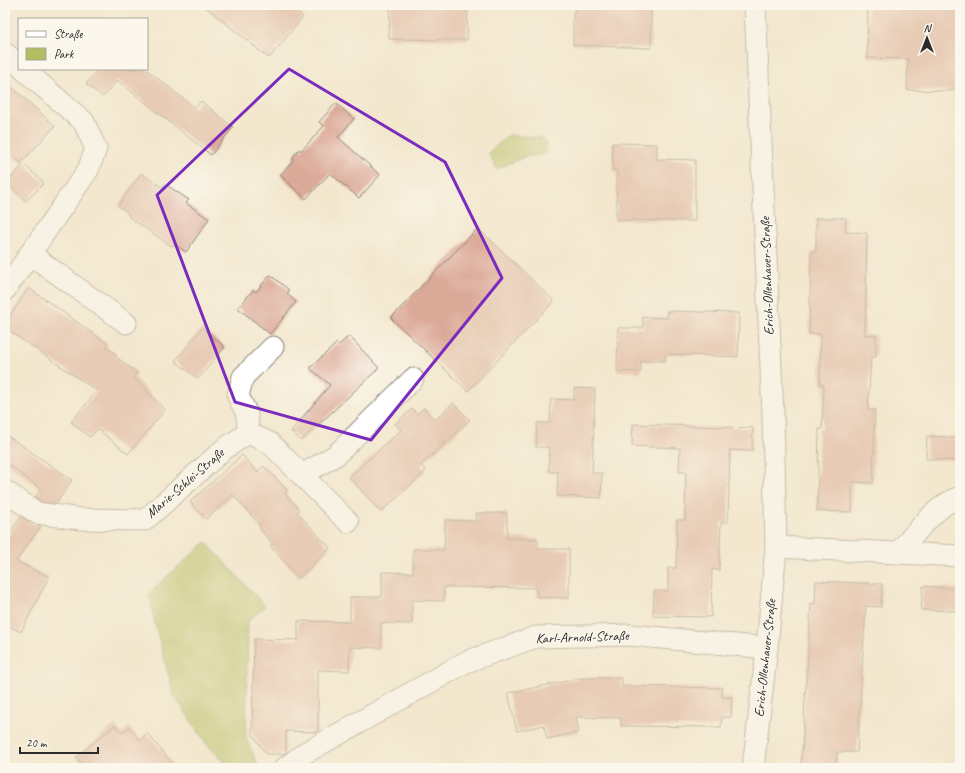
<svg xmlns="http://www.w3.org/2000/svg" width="965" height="773" font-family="Caveat,sans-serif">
	<rect width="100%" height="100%" fill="#fbf7ec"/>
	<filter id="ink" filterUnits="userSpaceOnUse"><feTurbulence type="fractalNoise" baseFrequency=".025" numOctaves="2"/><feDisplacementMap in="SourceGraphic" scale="8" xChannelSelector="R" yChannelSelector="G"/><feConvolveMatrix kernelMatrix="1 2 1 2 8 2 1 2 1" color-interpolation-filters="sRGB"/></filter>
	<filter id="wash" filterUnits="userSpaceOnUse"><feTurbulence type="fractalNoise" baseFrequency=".012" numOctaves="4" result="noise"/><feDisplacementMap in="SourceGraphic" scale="16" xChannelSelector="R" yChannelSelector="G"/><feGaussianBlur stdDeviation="0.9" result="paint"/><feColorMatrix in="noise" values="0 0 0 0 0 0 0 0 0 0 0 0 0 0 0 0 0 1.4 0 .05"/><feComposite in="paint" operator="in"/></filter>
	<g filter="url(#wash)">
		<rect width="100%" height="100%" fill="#f3e7ce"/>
		<g fill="#b2be5f" stroke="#6e7445">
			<path d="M509,135l34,3c5,7 4,11 0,17l-19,2 -27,12 -9,-16z"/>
			<polygon points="206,542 265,606 248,621 246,738 259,768 230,768 206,743 174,695 155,624 149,594 172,572"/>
		</g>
		<g id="blocks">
			<g fill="#dba997">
				<polygon points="203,5 289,5 303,17 269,58"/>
				<polygon points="390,5 468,5 467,40 389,39"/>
				<polygon points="575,5 650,5 650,10 651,10 651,48 573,45 573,12 575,12"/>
				<polygon points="868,5 909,5 909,7 960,8 960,91 907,90 908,59 867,58"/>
				<polygon points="98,69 146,69 195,108 201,101 233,127 211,155 117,80 103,97 86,84"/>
				<polygon points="5,81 55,126 21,163 5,149"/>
				<polygon points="336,103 354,119 338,137 380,175 359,198 330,173 306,199 280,175 293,161 293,157 298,150 302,150 324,126 319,122"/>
				<polygon points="612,143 657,144 657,159 695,160 695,221 616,220 617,171 613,171"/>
				<polygon points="24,164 44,183 26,201 6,183"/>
				<polygon points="141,173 163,188 165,184 189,200 186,203 209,219 186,252 175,245 171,246 129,217 128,213 118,206"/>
				<polygon points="816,218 846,218 845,232 867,233 865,335 876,335 876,357 871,357 868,410 875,410 873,483 852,482 852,512 817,511 819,429 822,429 824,385 820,385 821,334 809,334 811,252 816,252"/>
				<polygon points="478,228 554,301 468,391 391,318"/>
				<polygon points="270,275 288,289 288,295 296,302 270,334 238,308 253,290 256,292"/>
				<polygon points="29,288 108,344 106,347 116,354 115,356 137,373 134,377 165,410 128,454 98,429 90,437 71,422 97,391 5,328 5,323"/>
				<polygon points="667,311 739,313 738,357 666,354 665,361 641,361 641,372 617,371 618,328 643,328 643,317 667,318"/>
				<polygon points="202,328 225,347 198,379 175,361"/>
				<polygon points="349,336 379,368 301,441 291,431 330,385 310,368 337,343 339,345"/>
				<polygon points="574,388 595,389 592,473 602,473 601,498 557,496 558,472 549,472 549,447 536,447 537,423 550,423 551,399 574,400"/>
				<polygon points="453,403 470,420 421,465 426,471 381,512 349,477 401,430 395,424 412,409 417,414 424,408 435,420"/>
				<polygon points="633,424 753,428 752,451 730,450 728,522 721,522 719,570 712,569 711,617 653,616 654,591 668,591 668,568 676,568 677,520 685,520 686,472 679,472 680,448 632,446"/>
				<polygon points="5,434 72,480 56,504 41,502 35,497 41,489 5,462"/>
				<polygon points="927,436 960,438 960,461 926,459"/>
				<polygon points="242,455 257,472 264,466 288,491 285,494 299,509 297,512 330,548 299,578 270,546 273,544 259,528 261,526 233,495 206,519 190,502"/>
				<polygon points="476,513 507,513 507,538 538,539 538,549 569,549 569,598 537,597 537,588 444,587 444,601 412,600 412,624 381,623 381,648 350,647 349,671 318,670 318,732 286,731 286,753 284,754 266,754 252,733 254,639 298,640 298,621 350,622 350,597 382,597 382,572 413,573 413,549 444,550 445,520 476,521"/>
				<polygon points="21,517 31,523 41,526 16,561 49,577 21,632 5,624 5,539"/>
				<polygon points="816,581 882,584 881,607 866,606 857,752 837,752 836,768 801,768 811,603 815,604"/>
				<polygon points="923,586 960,589 960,611 921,610"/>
				<polygon points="582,678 622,678 622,686 722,688 722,697 732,697 731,717 722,717 721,727 621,726 621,718 576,717 579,732 547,739 544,725 517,731 508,693"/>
				<polygon points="115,725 122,733 129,727 140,740 147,733 176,768 86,768 76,757"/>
			</g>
		</g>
	</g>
	<g filter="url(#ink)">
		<use href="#blocks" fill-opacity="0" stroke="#8f897c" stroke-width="1"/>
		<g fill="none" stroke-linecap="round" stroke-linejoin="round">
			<g stroke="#8f897c" stroke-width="23">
				<g id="minor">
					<polyline points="5,53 19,65"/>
					<polyline points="30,254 126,323"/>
					<polyline points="5,290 88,170 96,149 84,122 23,69"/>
					<polyline points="248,433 247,414 238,396 243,377 273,347"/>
					<polyline points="302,475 336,455 413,379"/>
					<polyline points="5,491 37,513 81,519 145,520 224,449 248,433 270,443 348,522"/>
					<polyline points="776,547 960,556"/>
					<path d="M898,553c16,-18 39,-49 62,-56"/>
					<polyline points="285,768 305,753 466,662 536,637 630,635 767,648"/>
					<polyline points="753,768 767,648 776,547 773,414 755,5"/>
				</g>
			</g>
			<use href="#minor" stroke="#fff" stroke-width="21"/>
		</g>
	</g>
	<path d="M0 0H965V773H0ZM289,69l156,93 57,116 -131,162 -136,-38 -78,-207z" fill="#f3e7ce" fill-opacity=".55" fill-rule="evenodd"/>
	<path fill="none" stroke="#7b2cbf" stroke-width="3" stroke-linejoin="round" d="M289,69l156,93 57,116 -131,162 -136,-38 -78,-207z"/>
	<g text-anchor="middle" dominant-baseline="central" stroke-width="3" stroke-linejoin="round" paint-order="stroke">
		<g font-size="14" fill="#2b2b2b" stroke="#fbf7ec">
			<text transform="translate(767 276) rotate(-92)">Erich-Ollenhauer-Straße</text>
			<text transform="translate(185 483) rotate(-41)">Marie-Schlei-Straße</text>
			<text transform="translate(582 637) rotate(-2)">Karl-Arnold-Straße</text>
			<text transform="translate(765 658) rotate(-84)">Erich-Ollenhauer-Straße</text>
		</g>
	</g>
	<rect width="965" height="773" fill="none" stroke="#fbf7ec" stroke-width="20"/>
	<rect x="18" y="18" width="130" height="52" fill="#fbf7ec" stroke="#a8a59f"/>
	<rect x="26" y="31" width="20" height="6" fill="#ffffff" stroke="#a8a59f"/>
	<text x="54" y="38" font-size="12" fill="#2b2b2b">Straße</text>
	<rect x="26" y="48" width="20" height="12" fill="#b2be5f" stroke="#a8a59f"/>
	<text x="54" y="58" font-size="12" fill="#2b2b2b">Park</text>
	<g transform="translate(927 38)" stroke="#fbf7ec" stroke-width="3" paint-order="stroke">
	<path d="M0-3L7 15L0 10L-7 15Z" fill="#2b2b2b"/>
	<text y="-6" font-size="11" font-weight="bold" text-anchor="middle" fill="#2b2b2b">N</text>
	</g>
	<path d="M20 747v6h78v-6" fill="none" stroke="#2b2b2b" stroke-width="2"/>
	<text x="26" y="747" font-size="12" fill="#2b2b2b" stroke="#fbf7ec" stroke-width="3" paint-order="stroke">20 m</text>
</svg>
